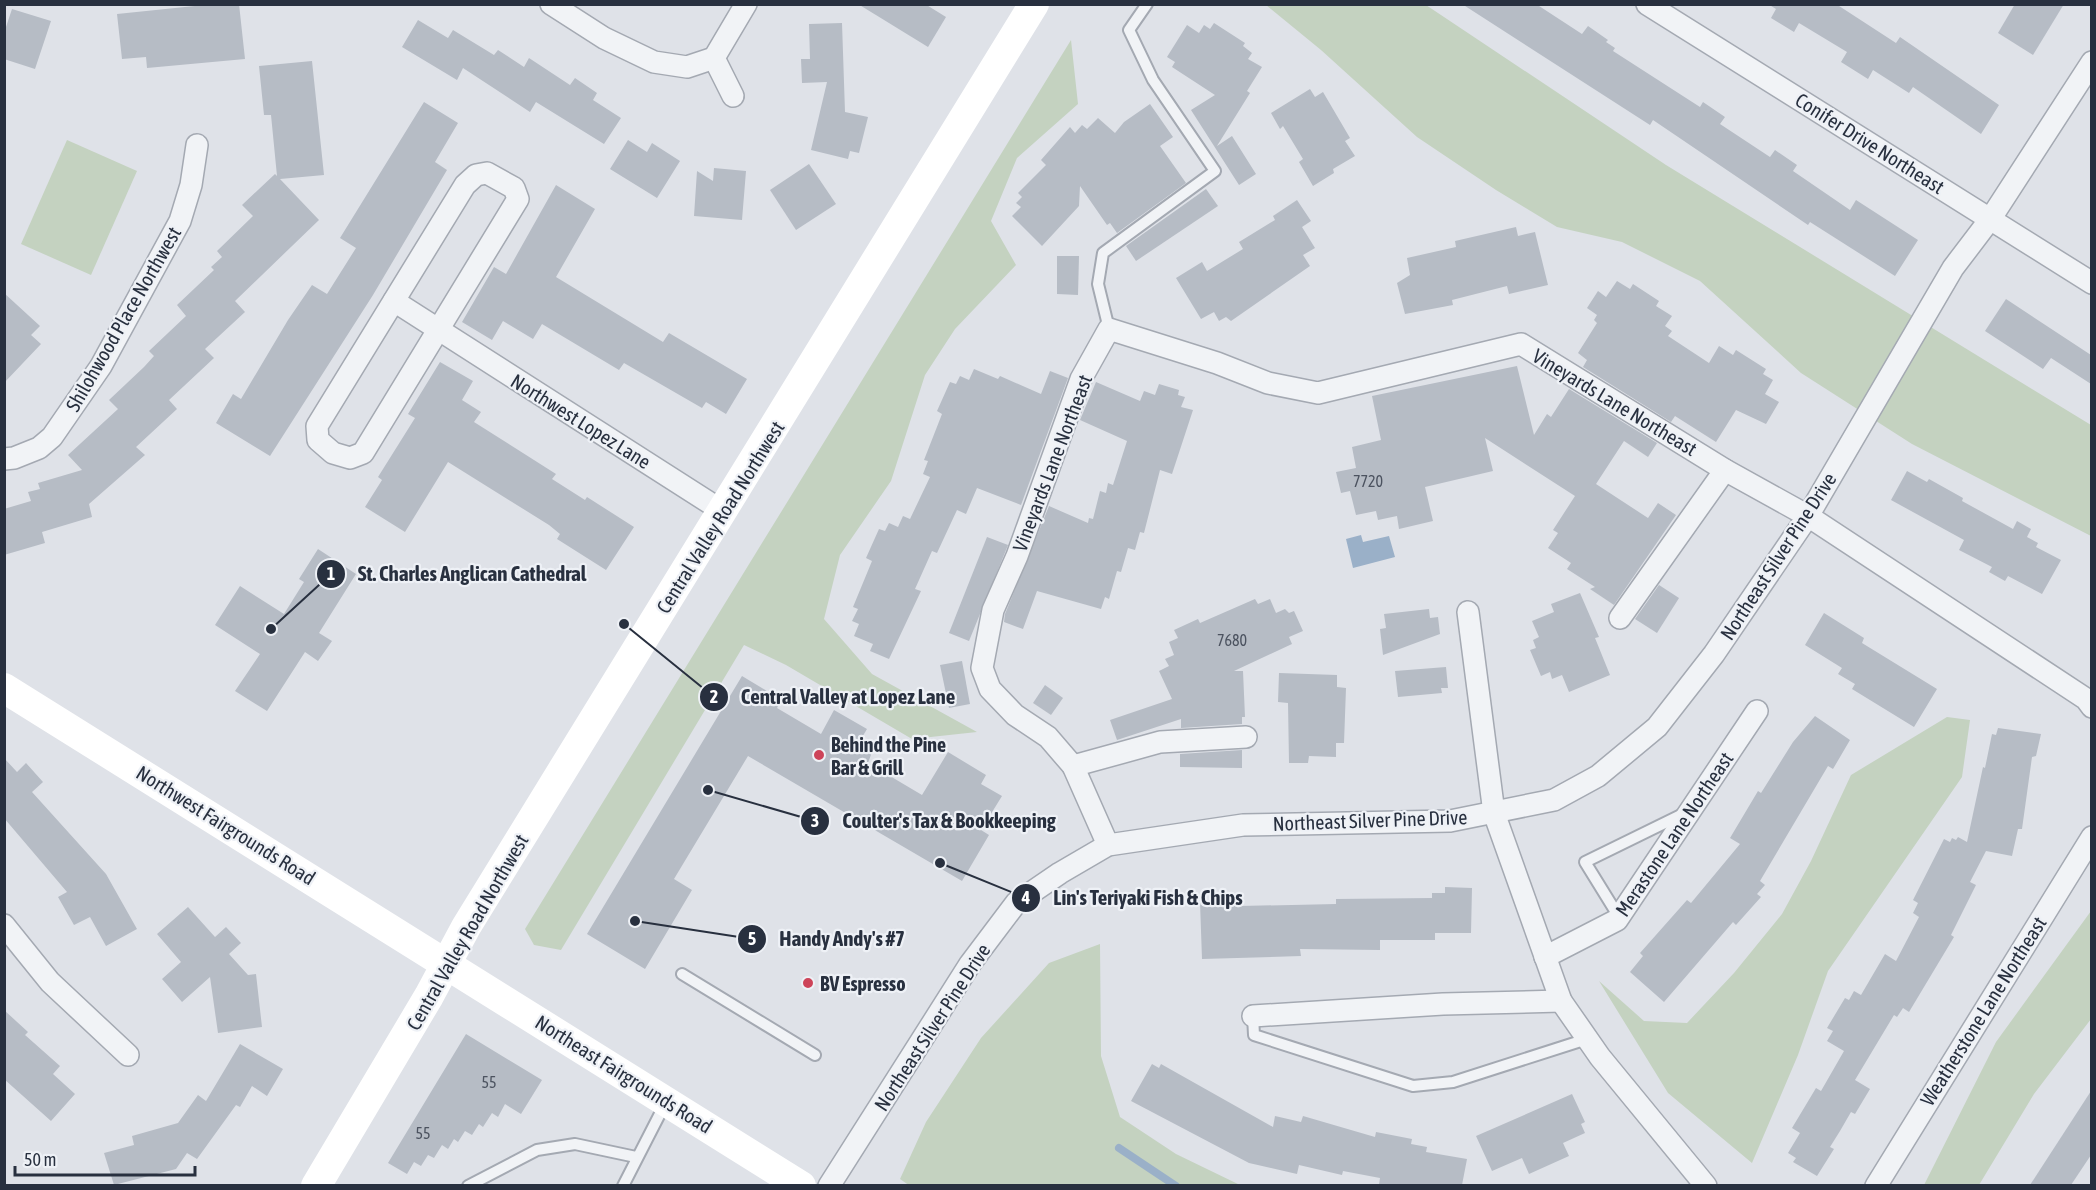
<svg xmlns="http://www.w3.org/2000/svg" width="2096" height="1190" font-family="'Asap Condensed',sans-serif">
	<rect width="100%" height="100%" fill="#dfe2e8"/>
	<g fill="#c4d2c0">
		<polygon points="1266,5 1426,5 1666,165 2091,425 2091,536 1912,444 1801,373 1700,281 1622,242 1557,227 1496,190 1417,137 1321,50"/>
		<polygon points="1071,40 1078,104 1017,158 991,221 1016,265 955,329 925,375 891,481 840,555 824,619 872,674 977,732 912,739 786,665 744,645 561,950 534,945 525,929"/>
		<polygon points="67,140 137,171 91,275 21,244"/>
		<polygon points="1947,717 1970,720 1962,777 1828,971 1798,1055 1752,1163 1668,1093 1599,981 1644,1021 1687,1023 1734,973 1782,914 1811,861 1851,775"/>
		<polygon points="2091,911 2091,1019 2034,1094 1979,1185 1924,1185 1996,1042"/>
		<polygon points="1100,944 1101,1056 1120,1117 1176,1154 1240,1185 910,1186 900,1179 926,1122 981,1038 1049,963"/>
	</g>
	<polygon fill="#9ab0c8" points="1361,535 1363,542 1389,536 1395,557 1353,568 1346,539"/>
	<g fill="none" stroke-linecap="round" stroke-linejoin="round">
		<polyline stroke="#9ab0c8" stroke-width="8" points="1119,1148 1176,1186"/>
	</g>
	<g fill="#b6bcc5">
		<polygon points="214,4 239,4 245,59 147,68 146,57 122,59 117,14"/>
		<polygon points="858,4 925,4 946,17 928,47"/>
		<polygon points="1462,4 1536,4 1582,34 1588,26 1608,40 1606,42 1615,48 1613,51 1700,107 1703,102 1725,117 1720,124 1770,157 1775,150 1797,165 1793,171 1850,210 1856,200 1918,240 1895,276 1810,222 1808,225 1653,120 1650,125"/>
		<polygon points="1768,4 1836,4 1896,43 1900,37 1999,105 1981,134 1913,87 1909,93 1873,70 1868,79 1841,62 1847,52 1799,23 1794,32 1771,18 1776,9"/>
		<polygon points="2015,4 2064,4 2033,55 1998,33"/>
		<polygon points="12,9 51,21 35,69 4,59 4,33"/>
		<polygon points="418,20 448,38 453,30 494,55 498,50 524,67 529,58 570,85 575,78 597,93 593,100 621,118 604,144 536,102 530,112 463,68 457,80 402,47"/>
		<polygon points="842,23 845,112 868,117 859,153 850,151 848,159 811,150 827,82 802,83 801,59 810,59 809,24"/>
		<polygon points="1214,23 1245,43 1243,46 1252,53 1248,59 1262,67 1247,91 1250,93 1217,146 1232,136 1256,174 1239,185 1191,110 1215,95 1172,67 1175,62 1167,57 1187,25 1199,33 1204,25 1210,29"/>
		<polygon points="312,61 324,175 280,179 319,220 235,301 245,312 205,349 214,358 169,400 177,409 136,447 145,455 89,504 92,517 42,532 45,543 4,555 4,509 31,501 28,492 40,489 38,483 82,470 68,455 118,409 109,400 144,367 154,356 149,351 186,316 177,305 214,270 211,267 222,257 217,251 253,216 242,205 275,174 277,176 271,115 264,115 259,66"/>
		<polygon points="1310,89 1315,97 1323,92 1350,138 1345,141 1355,156 1333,169 1334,173 1313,186 1299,162 1303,159 1283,126 1280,129 1271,113"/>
		<polygon points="424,102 458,123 435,162 447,170 373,295 270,456 216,423 233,394 241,399 288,320 312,285 327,294 356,248 340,238"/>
		<polygon points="1150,104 1173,137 1160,146 1186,183 1117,233 1110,223 1107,225 1080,186 1079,206 1042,246 1012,216 1021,207 1016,203 1022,197 1018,193 1046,165 1041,160 1070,127 1075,133 1082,125 1087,129 1098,118 1115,133 1124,122"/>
		<polygon points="628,140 647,152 652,143 680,161 657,198 610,169"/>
		<polygon points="809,164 836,204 796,230 770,190"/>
		<polygon points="714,168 746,171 742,220 694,216 697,171 713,181"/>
		<polygon points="556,185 595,209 556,277 663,342 669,333 747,379 726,414 706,402 702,408 624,363 619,370 542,324 533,339 503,321 492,340 462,322 494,267 506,274"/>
		<polygon points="1206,189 1218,206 1136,261 1126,246"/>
		<polygon points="1297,200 1311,221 1302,227 1315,248 1303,255 1310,266 1231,321 1226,317 1219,321 1214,312 1201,319 1176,278 1202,262 1207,271 1243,249 1239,242 1275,220 1273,216"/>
		<polygon points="1516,227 1518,236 1535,232 1548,285 1509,294 1507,286 1452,300 1453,305 1405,314 1397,283 1410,275 1407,258 1456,247 1455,241"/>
		<polygon points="1057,256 1079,256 1078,295 1057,294"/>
		<polygon points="1617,281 1630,289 1633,284 1659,301 1656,306 1672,316 1665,326 1672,331 1668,336 1709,363 1719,346 1733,355 1736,350 1766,369 1763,374 1773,380 1765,394 1779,402 1766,424 1736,410 1716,442 1675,416 1671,422 1583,367 1587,360 1578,353 1597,323 1594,320 1597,315 1587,308 1598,291 1606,297"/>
		<polygon points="4,293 40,326 31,335 41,344 4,383"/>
		<polygon points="2006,299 2091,355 2091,384 2051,358 2043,369 1985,331"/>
		<polygon points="440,362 473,381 462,400 481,412 474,422 556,474 552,479 585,500 587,497 634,527 606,570 557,539 560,534 549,525 448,462 405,532 365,507 382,480 378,477 415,418 408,414"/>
		<polygon points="1517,366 1534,435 1547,414 1551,417 1569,389 1657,443 1648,457 1624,441 1596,484 1648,518 1658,503 1676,515 1614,605 1590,589 1595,587 1567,569 1571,563 1548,548 1558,533 1553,530 1575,496 1485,438 1493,471 1425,487 1433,521 1399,529 1397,516 1378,520 1376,511 1356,515 1350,491 1341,493 1336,472 1356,468 1352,447 1381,440 1372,396"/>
		<polygon points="974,369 998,379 1000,376 1041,394 1050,371 1068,378 1021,505 977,488 966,514 957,510 937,553 932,551 915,589 921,591 889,659 870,651 873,644 854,636 859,624 852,621 858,609 853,607 872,561 866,558 879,529 885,531 889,523 898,527 903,516 910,519 930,477 923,474 928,461 924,460 942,414 937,411 950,382 956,384 960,376 969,380"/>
		<polygon points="1096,382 1140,401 1144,391 1155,395 1159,384 1179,390 1178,395 1185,397 1181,407 1193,410 1172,474 1160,470 1144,533 1140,532 1135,550 1128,548 1121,572 1117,571 1109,599 1105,597 1101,609 1037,591 1023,629 1004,622 1005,614 1049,506 1088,523 1089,518 1093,519 1100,491 1106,493 1108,483 1113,485 1127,441 1080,420"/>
		<polygon points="1907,471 1927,482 1929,479 1963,498 1962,501 2013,529 2017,521 2031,529 2027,537 2038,543 2036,547 2061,560 2042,594 2008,576 2005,581 1989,572 1992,567 1959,550 1964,540 1891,500"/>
		<polygon points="987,537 1008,545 969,641 949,633"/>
		<polygon points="318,549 356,574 319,633 332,641 318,661 305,652 267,711 235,691 260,654 215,625 240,586 284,614 304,582 299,579"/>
		<polygon points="1659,585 1679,598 1657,633 1635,619"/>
		<polygon points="1580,593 1599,637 1595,638 1610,675 1569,692 1562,675 1552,679 1550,672 1541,676 1530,650 1536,648 1533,640 1539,637 1532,621 1554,612 1551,604"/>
		<polygon points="1255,599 1258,604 1270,599 1276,613 1285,609 1289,613 1294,611 1303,631 1289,637 1292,644 1234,671 1243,671 1245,717 1242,717 1242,724 1181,728 1181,719 1117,740 1110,720 1172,699 1159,671 1169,666 1165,659 1174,655 1169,642 1178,638 1174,630 1198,619 1200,623"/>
		<polygon points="1429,609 1430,618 1438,617 1440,634 1383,655 1380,629 1386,628 1384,614"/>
		<polygon points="1824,613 1864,638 1862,643 1937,689 1914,727 1852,689 1855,684 1838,674 1842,668 1805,645"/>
		<polygon points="962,661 970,704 949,708 940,665"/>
		<polygon points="1446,667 1448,688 1441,688 1442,693 1398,697 1395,671"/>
		<polygon points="1279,673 1337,675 1337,687 1346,688 1344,743 1336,743 1336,757 1309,756 1308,763 1289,763 1288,703 1278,702"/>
		<polygon points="742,676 782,700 777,708 821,734 834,710 867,729 858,744 872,752 868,763 922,795 948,752 986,775 981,784 1002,796 981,830 989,835 962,881 748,756 674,879 692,890 645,969 587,934"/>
		<polygon points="1045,685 1063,698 1051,715 1033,703"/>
		<polygon points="1815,716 1850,740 1833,769 1828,766 1760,881 1765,885 1757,894 1761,897 1736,925 1733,922 1664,1002 1630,972 1643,956 1640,953 1687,900 1691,903 1740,844 1730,838 1758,791 1761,793 1793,742"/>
		<polygon points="1998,728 2041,734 2036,756 2032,757 2022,829 2018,829 2012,856 1986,851 1970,882 1976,885 1951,935 1954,937 1909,1012 1903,1008 1897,1017 1894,1015 1855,1080 1870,1089 1855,1114 1851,1112 1840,1131 1830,1147 1834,1149 1817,1176 1793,1162 1796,1158 1788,1153 1800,1133 1792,1128 1816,1088 1821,1091 1844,1051 1827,1041 1833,1031 1827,1028 1845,998 1849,1000 1854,991 1861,995 1885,954 1896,961 1919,917 1913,913 1918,903 1913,900 1944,839 1950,842 1952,838 1956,840 1958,837 1967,842 1983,767 1985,768 1992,734 1996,735"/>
		<polygon points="1242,750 1242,768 1180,767 1180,754"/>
		<polygon points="4,758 17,772 26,763 43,782 32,792 106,874 137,929 106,946 90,917 74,925 58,897 67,892 4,818"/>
		<polygon points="1445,887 1472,888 1471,933 1435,933 1435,940 1380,940 1380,950 1300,949 1301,956 1202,959 1200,902 1237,901 1240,906 1336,904 1336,899 1432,898 1432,893 1445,893"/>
		<polygon points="188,907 215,937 226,927 241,943 229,954 248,975 256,974 262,1027 218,1033 210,977 182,1002 162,979 181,962 157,934"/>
		<polygon points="4,1010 28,1032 25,1035 60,1066 53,1074 75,1094 51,1121 4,1079"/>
		<polygon points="466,1034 542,1080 521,1114 505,1104 498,1117 492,1113 483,1127 479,1124 472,1135 465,1131 458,1142 454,1139 448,1149 442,1145 434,1158 428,1155 421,1166 414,1162 407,1174 388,1163"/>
		<polygon points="240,1044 283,1069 267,1096 252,1086 240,1107 236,1105 197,1159 187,1153 176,1169 114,1185 104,1153 134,1145 132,1136 178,1123 198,1095 206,1101"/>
		<polygon points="1152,1064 1159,1068 1161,1064 1273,1127 1275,1116 1301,1122 1303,1116 1375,1137 1376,1132 1412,1139 1411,1144 1427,1147 1426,1152 1467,1159 1462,1185 1379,1185 1380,1178 1343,1171 1342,1175 1299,1165 1297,1174 1249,1163 1131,1101"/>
		<polygon points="2091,1091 2091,1155 2071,1185 2030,1185"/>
		<polygon points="1572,1094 1585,1122 1581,1124 1585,1133 1563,1143 1569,1156 1529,1174 1522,1158 1492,1171 1476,1136"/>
	</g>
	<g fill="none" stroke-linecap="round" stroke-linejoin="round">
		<g stroke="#a4a9b2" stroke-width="14">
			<g id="service">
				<polyline points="1109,329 1098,284 1103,253 1215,171 1153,80 1129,30 1147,4"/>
				<polyline points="1619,917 1585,862 1685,813"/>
				<polyline points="682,974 815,1055"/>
				<polyline points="1253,1016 1254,1035 1413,1086 1453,1082 1587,1039"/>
				<polyline points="468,1186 537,1150 575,1144 636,1157"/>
				<polyline points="623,1186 665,1104"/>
			</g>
		</g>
		<g stroke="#a4a9b2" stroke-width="24">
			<g id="minor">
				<polyline points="551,4 604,38 654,62 687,67 714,58 746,4"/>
				<polyline points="1647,4 2092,283"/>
				<polyline points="714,58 733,96"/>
				<polygon points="487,173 514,188 518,199 363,453 350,458 333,453 318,440 317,426 465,185 476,175"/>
				<polyline points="394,301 724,512"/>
				<polyline points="4,459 14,458 39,448 52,437 101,366 180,221 191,185 197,145"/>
				<polyline points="1468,612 1494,813 1561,1001 1600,1057 1706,1186"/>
				<polyline points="1620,618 1725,470"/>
				<polyline points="1073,766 1160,742 1246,737"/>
				<polyline points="1108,845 1073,766 1048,737 1015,715 990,689 982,668 993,610 1017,556 1081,379 1109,329 1217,363 1268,383 1318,393 1521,344 1725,470 1808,516 2086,699 2092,707"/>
				<polyline points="4,925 50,982 128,1055"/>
				<polyline points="1545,957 1617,920 1757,711"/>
				<polyline points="1253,1016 1443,1004 1561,1001"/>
				<polyline points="829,1186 970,964 1016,903 1060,873 1108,845 1243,825 1450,821 1554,800 1598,776 1657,727 1714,654 1808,516 1953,268 1991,218 2092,62"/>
				<polyline points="1876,1186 2092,837"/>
			</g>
		</g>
		<use href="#service" stroke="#f1f3f6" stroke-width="10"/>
		<use href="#minor" stroke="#f1f3f6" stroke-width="21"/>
		<g stroke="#fff" stroke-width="30">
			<polyline points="4,688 801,1186"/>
			<polyline points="316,1186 429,996 466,927 1034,4"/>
		</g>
	</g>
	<g fill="#cd4459" stroke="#eef1f6" stroke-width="2">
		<circle cx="819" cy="755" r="6"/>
		<circle cx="808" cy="983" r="6"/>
	</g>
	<g text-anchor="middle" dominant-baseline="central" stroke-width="4.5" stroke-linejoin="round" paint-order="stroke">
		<g font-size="16" fill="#4c5360">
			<text x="1368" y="481">7720</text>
			<text x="1232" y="640">7680</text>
			<text x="489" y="1082">55</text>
			<text x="423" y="1133">55</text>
		</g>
		<g font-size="20" fill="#28303f" stroke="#eef1f6">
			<text transform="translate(1870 143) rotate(32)">Conifer Drive Northeast</text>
			<text transform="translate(123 319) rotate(-60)">Shilohwood Place Northwest</text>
			<text transform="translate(1615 402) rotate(31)">Vineyards Lane Northeast</text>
			<text transform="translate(581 421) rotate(32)">Northwest Lopez Lane</text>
			<text transform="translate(1052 463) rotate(-69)">Vineyards Lane Northeast</text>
			<text transform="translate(720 517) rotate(-58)">Central Valley Road Northwest</text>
			<text transform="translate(1778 556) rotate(-57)">Northeast Silver Pine Drive</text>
			<text transform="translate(1370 820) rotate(-2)">Northeast Silver Pine Drive</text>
			<text transform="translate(226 825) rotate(32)">Northwest Fairgrounds Road</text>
			<text transform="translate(1674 834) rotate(-56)">Merastone Lane Northeast</text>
			<text transform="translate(467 932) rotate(-60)">Central Valley Road Northwest</text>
			<text transform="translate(1983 1011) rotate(-58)">Weatherstone Lane Northeast</text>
			<text transform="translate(932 1027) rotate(-57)">Northeast Silver Pine Drive</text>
			<text transform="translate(624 1074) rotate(32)">Northeast Fairgrounds Road</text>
		</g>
		<g font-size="20" font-weight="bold" fill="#28303f" stroke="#eef1f6" text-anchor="start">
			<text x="831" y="744">Behind the Pine<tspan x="831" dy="23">Bar &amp; Grill</tspan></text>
			<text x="820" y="983">BV Espresso</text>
		</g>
	</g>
	<path fill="none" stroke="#28303f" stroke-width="2" d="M271 629L331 574M624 624L714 697M708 790L815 821M940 863L1026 898M635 921L752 939"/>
	<g fill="#28303f" stroke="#eef1f6" stroke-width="2">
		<circle cx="271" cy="629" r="6"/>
		<circle cx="624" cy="624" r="6"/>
		<circle cx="708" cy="790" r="6"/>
		<circle cx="940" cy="863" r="6"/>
		<circle cx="635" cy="921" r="6"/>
		<circle cx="331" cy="574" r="15"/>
		<circle cx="714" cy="697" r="15"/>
		<circle cx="815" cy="821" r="15"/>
		<circle cx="1026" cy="898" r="15"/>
		<circle cx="752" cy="939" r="15"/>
	</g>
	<g font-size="18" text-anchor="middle" font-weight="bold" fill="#fff">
		<text x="331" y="580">1</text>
		<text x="714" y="703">2</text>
		<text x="815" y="827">3</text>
		<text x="1026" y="904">4</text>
		<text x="752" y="945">5</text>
	</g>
	<g font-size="21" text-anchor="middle" font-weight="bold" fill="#28303f" stroke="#eef1f6" stroke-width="4.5" stroke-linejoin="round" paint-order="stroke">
		<text x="472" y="581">St. Charles Anglican Cathedral</text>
		<text x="848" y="704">Central Valley at Lopez Lane</text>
		<text x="949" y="828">Coulter's Tax &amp; Bookkeeping</text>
		<text x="1148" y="905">Lin's Teriyaki Fish &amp; Chips</text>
		<text x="842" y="946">Handy Andy's #7</text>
	</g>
	<rect width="2096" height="1190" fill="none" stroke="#28303f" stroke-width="12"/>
	<path d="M15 1166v9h180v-9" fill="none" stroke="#28303f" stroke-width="3"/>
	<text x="24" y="1166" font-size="18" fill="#28303f" stroke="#eef1f6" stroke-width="4.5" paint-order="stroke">50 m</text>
</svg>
